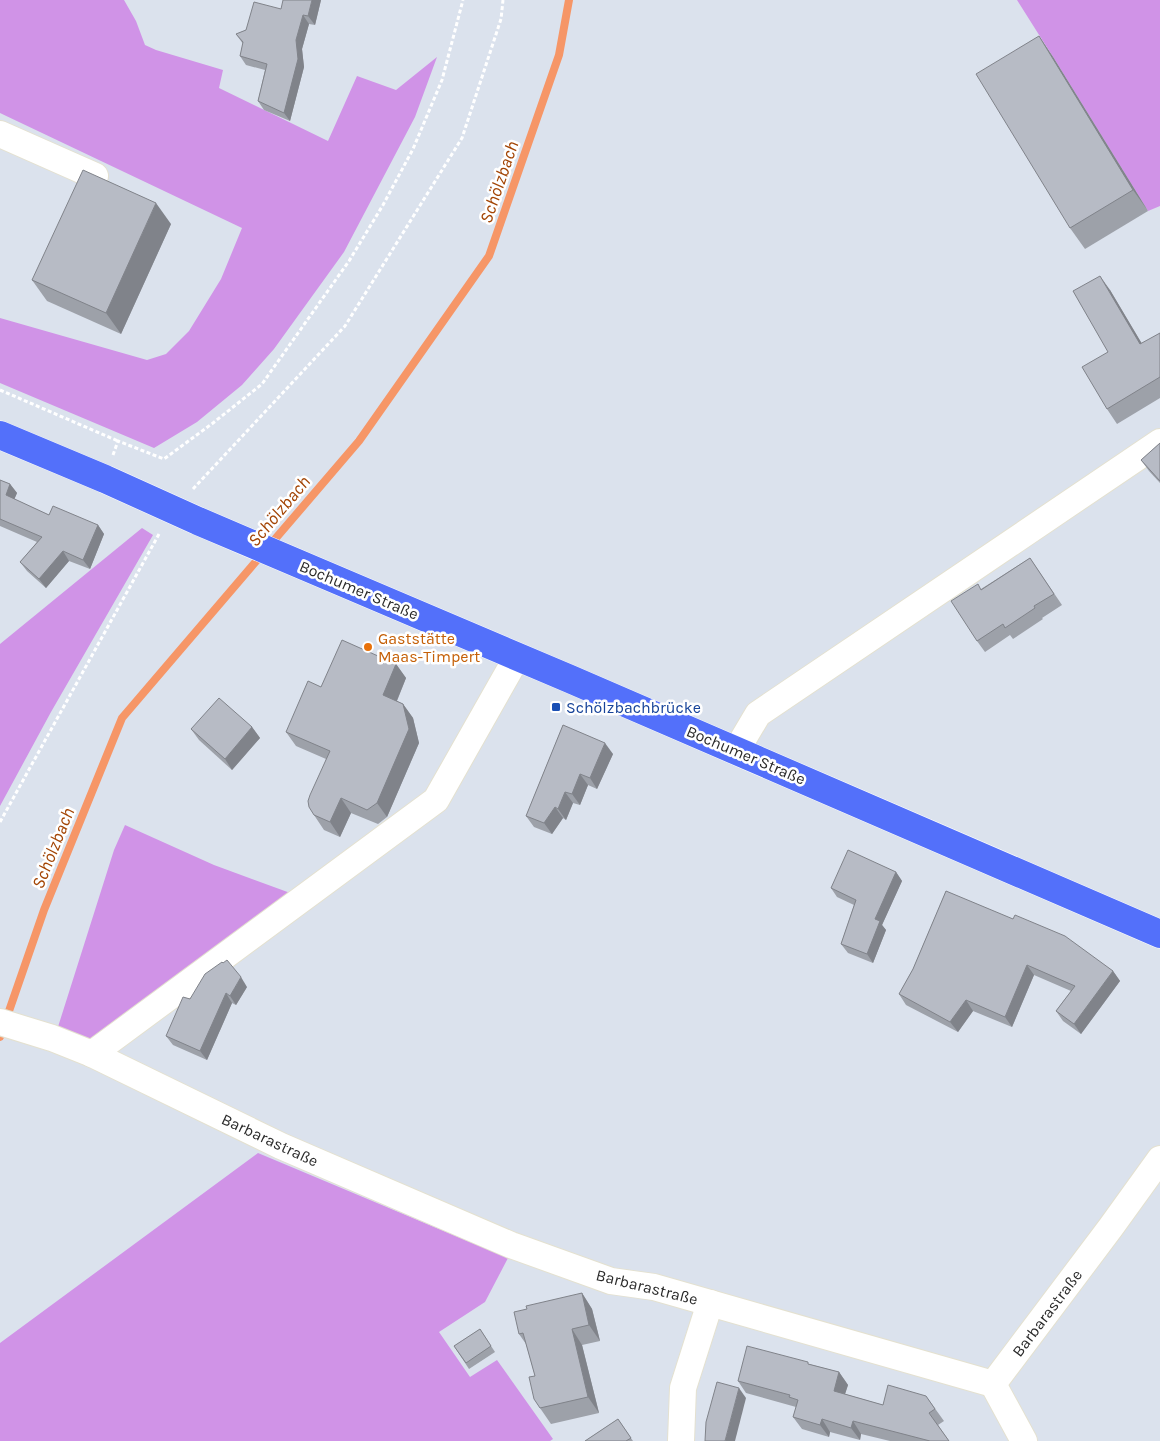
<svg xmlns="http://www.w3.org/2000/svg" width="1160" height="1441" font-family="Karla,sans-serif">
	<rect width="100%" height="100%" fill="#dbe2ed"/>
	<g fill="#d093e7">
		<polygon points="0,0 124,0 136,21 145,45 156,50 223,70 219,88 328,141 357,76 396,90 437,57 415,117 344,252 274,349 242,385 197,422 154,448 0,383 0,318 147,360 166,354 189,331 221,279 242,228 0,113"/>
		<polygon points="1017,0 1160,0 1160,206 1148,211 1053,57"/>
		<polygon points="142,528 153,535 51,712 0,806 0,644"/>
		<polygon points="125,825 214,865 293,894 94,1042 57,1030 114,850"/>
		<polygon points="258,1153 508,1258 485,1302 439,1332 470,1377 497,1360 553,1439 550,1441 0,1441 0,1343"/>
	</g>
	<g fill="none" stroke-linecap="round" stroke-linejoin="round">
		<polyline stroke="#f69667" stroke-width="8" points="0,1037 44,910 122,718 359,441 489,256 559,55 569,0"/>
		<g stroke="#e4e1d0" stroke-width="28">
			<g id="minor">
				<polyline points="0,134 95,176"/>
				<polyline points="736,751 758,714 1160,442"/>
				<polyline points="0,1022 52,1038 92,1054 281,1146 511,1245 611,1281 654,1287 993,1384"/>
				<polyline points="92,1054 436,800 517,657"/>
				<polyline points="993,1384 1111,1227 1160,1159"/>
				<polyline points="993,1384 1024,1441"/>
				<polyline points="681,1441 683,1388 710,1303"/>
			</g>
		</g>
		<g stroke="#fff" stroke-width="29">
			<polyline id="major" points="0,435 105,479 198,521 570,679 1160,934"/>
		</g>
		<g stroke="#fff" stroke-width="3" stroke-dasharray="4 2.5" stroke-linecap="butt">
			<polyline points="0,390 118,441"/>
			<polyline points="113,455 118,441 164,459 213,423 262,384 349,261 383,205 413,149 442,80 463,0"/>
			<polyline points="193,489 345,326 462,138 501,19 503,0"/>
			<polyline points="0,822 159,534"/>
		</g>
		<use href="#minor" stroke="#fff" stroke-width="26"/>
		<use href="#major" stroke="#5370fa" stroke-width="28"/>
	</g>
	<g fill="#9da1a9">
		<polygon points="321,0 315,25 309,24 302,49 304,67 290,121 264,110 258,101 265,70 246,65 240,56 243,44 236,34"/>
		<polygon points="1039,36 1053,57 1148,211 1085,249 1070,228"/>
		<polygon points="171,224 121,334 47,301 32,280"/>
		<polygon points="1110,290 1142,344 1160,333 1160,398 1117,424 1107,409"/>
		<polygon points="1160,443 1160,483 1149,471 1141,460"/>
		<polygon points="0,480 10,484 17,493 14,499 49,515 98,525 104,534 90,569 69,561 46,588 27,571 20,562 37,542 0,526"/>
		<polygon points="1030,558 1062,605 1042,618 1043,619 1013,639 1010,635 985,652 977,641 981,589"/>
		<polygon points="396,664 406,678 397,701 403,704 413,718 419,743 387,817 378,824 351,813 340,837 324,830 314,815 326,759 296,746 286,732 321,687"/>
		<polygon points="563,725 613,754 597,789 588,785 580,805 573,803 566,820 563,818 552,834 534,827 526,816"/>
		<polygon points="252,727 260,738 232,770 199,740 191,729"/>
		<polygon points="896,872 902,881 882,925 886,930 873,963 848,953 841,944 854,905 837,897 831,888"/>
		<polygon points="946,891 1113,971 1120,981 1081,1034 1063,1021 1056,1011 1071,991 1034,975 1012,1027 973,1011 958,1032 906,1005 899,994 913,969"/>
		<polygon points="247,987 236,1005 232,1003 207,1060 173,1045 166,1036 190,999"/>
		<polygon points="582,1293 592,1309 600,1341 582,1345 599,1413 551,1424 540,1408 535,1376 526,1344 519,1334"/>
		<polygon points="480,1329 495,1352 469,1369 454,1346"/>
		<polygon points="809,1364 839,1372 848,1385 845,1394 883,1405 926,1396 944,1421 938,1425 949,1441 890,1441 861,1434 860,1440 830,1432 829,1437 802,1429 793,1417 796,1407 746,1393 738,1381"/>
		<polygon points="618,1419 633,1441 585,1441"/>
	</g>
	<g fill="#80838a">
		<polygon points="312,0 321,0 315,25 308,16"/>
		<polygon points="303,15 309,24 302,49 304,67 290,121 284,113 296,40"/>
		<polygon points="1039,36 1053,57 1148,211 1133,190"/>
		<polygon points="156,203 171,224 121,334 106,313"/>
		<polygon points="1100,276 1110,290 1151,359 1140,344"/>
		<polygon points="10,484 17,493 12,505 6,495"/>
		<polygon points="98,525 104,534 90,569 83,560"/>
		<polygon points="63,551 69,561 46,588 39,579"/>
		<polygon points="396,664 406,678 393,710 383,695"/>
		<polygon points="403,704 413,718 419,743 387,817 377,803"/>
		<polygon points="252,727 260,738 232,770 225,759"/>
		<polygon points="605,743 613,754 597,789 590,778"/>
		<polygon points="580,774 588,785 580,805 572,794"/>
		<polygon points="565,792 573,803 566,820 558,809"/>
		<polygon points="341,798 351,813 340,837 330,822"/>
		<polygon points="555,807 563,818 552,834 544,823"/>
		<polygon points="896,872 902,881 882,925 886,930 873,963 867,954 875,919"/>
		<polygon points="1027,965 1034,975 1012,1027 1005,1017"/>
		<polygon points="1113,971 1120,981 1081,1034 1074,1024"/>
		<polygon points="241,977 247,987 236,1005 230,996"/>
		<polygon points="226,993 232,1003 207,1060 200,1051"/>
		<polygon points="966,1000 973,1011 958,1032 950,1022"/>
		<polygon points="582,1293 592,1309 600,1341 589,1325"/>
		<polygon points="572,1329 582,1345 599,1413 588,1397"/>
		<polygon points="839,1372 848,1385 842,1403 834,1391"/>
		<polygon points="739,1388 746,1398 735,1441 725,1441"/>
		<polygon points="822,1419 830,1432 829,1437 820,1425"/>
		<polygon points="853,1421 861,1434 860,1440 851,1428"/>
	</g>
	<g fill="#b7bbc5" stroke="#80838a">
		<polygon points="283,0 312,0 308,16 303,15 296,40 298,59 284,113 258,101 267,64 240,56 243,42 236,34 246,30 254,2 281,9"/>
		<polygon points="1039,36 1133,190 1070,228 976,74"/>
		<polygon points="83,170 156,203 106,313 32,280"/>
		<polygon points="1100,276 1140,344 1160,333 1160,377 1107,409 1082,367 1108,352 1073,291"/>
		<polygon points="1160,443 1160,481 1141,460"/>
		<polygon points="0,480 10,484 6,495 49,515 53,506 98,525 83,560 63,551 39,579 20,562 42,537 0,519"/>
		<polygon points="1030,558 1054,594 1034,606 1035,608 1005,628 1003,624 977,641 951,601 978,584 981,590"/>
		<polygon points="342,640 396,664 383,695 403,704 409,729 377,803 367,810 341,798 330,822 314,815 309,807 308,801 310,795 330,751 286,732 308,681 321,687"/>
		<polygon points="219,698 252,727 225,759 191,729"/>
		<polygon points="563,725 605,743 590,778 580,774 572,794 565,792 558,809 555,807 544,823 526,816"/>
		<polygon points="848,850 896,872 875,919 880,921 867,954 841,944 856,900 831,888"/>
		<polygon points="946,891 1013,919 1015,915 1065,936 1113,971 1074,1024 1056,1011 1075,986 1027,965 1005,1017 966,1000 950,1022 899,994 913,969"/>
		<polygon points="227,960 241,977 230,996 226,993 200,1051 166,1036 183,997 190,999 205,974 222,962 223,963"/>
		<polygon points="582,1293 589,1325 572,1329 588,1397 540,1408 534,1399 529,1377 535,1376 523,1333 519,1334 514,1312 527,1309 526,1306"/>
		<polygon points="480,1329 491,1346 466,1363 454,1346"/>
		<polygon points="747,1346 808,1362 808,1364 839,1372 834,1391 883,1405 888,1385 926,1396 935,1409 929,1413 949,1441 930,1441 853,1421 851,1428 822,1419 820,1425 793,1417 798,1400 789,1397 790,1395 738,1381"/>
		<polygon points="717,1382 739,1388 725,1441 705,1441 706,1422"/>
		<polygon points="618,1419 631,1438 626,1441 585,1441"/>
	</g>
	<circle fill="#e8710a" stroke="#fff" stroke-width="2" cx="368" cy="647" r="5"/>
	<rect fill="#1a4fb4" stroke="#fff" stroke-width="2" x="551" y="702" width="10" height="10" rx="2.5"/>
	<g text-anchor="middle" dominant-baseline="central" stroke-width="5" stroke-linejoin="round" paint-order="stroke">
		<g font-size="16" fill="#2a2a2a" stroke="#fff">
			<text transform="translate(359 590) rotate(23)">Bochumer Straße</text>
			<text transform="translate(746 755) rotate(23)">Bochumer Straße</text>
			<text transform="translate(270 1140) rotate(25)">Barbarastraße</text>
			<text transform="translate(647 1287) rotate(14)">Barbarastraße</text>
			<text transform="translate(1047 1313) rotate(-53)">Barbarastraße</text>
		</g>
		<g font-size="16" fill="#c56008" stroke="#fff" text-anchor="start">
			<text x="378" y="638">Gaststätte<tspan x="378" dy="18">Maas-Timpert</tspan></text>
		</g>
		<g font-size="16" fill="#164399" stroke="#fff" text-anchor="start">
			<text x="566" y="707">Schölzbachbrücke</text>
		</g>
		<g font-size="18" font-style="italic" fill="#a34505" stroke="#fff">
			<text transform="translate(499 182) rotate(-71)">Schölzbach</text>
			<text transform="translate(279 511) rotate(-50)">Schölzbach</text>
			<text transform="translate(53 848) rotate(-68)">Schölzbach</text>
		</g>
	</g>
</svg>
